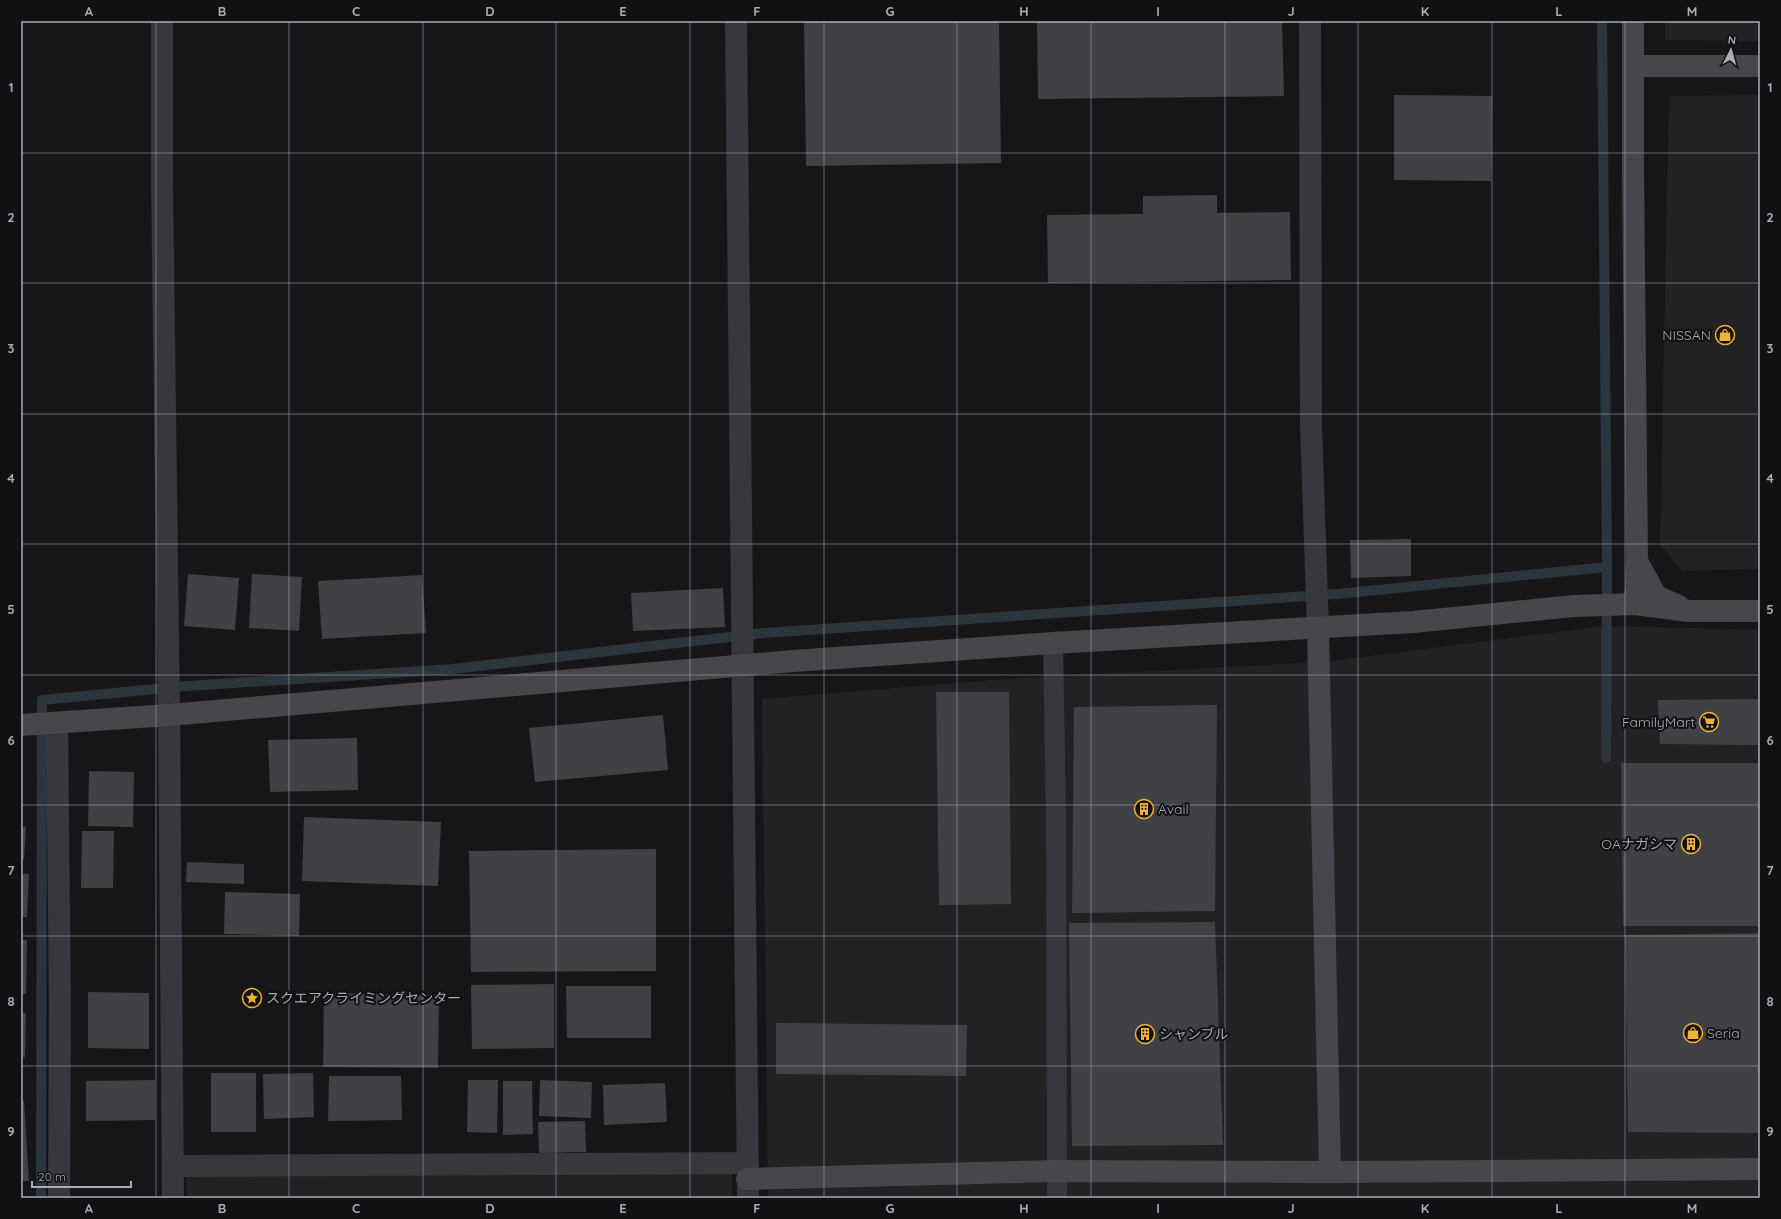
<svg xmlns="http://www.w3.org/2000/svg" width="1781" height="1219" font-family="Quicksand,'Noto Sans JP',sans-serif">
	<rect width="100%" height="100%" fill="#161618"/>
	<g fill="#222225">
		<polygon points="1665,21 1760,21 1760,41 1665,40"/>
		<polygon points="1760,95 1760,569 1682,571 1660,545 1669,96"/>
		<polygon points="1604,626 1760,630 1760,1198 768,1198 762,699 1019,678 1323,662"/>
		<polygon points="732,1172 732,1198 187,1198 187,1175"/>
	</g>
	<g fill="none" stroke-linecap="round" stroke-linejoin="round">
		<g stroke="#2c353c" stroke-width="10">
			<polyline points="1602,21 1607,567 1606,758"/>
			<polyline points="41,1198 42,700 187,686 453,669 764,633 1337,594 1607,567"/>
		</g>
	</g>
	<g fill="#404145">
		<polygon points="804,21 999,21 1001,163 806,166"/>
		<polygon points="1037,21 1282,21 1284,96 1038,99"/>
		<polygon points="1394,95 1492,96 1491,181 1394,180"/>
		<polygon points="1217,195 1217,213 1290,212 1291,280 1048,283 1047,215 1143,214 1143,196"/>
		<polygon points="1411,539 1411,576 1351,578 1350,540"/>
		<polygon points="188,574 239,578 235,630 184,626"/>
		<polygon points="252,574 302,577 299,631 249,628"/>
		<polygon points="422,575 426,633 322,639 318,581"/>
		<polygon points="723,588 725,627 633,631 631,593"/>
		<polygon points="936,692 1009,692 1011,904 939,905"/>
		<polygon points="1760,699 1760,745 1660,744 1658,700"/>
		<polygon points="1217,705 1215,911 1072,913 1074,707"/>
		<polygon points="663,715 668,770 535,782 529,728"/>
		<polygon points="357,738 358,790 270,792 268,740"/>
		<polygon points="1621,763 1760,763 1760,926 1623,926"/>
		<polygon points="89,771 134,772 133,827 88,826"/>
		<polygon points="304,817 441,822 438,886 302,881"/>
		<polygon points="21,827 26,827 24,859 21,859"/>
		<polygon points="82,831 114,831 113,888 81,888"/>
		<polygon points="656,849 656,971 471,972 469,851"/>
		<polygon points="187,862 244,864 244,884 186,882"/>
		<polygon points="21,874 29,874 27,917 21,917"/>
		<polygon points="225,892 300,894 299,936 224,934"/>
		<polygon points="1215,922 1223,1145 1072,1146 1069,923"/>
		<polygon points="1760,933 1760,1133 1628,1132 1625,935"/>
		<polygon points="21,940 27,940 26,994 21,994"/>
		<polygon points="554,984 554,1048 472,1049 471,985"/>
		<polygon points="566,986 651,986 651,1038 567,1038"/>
		<polygon points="88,992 149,993 149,1049 88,1048"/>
		<polygon points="324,993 439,995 438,1068 323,1067"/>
		<polygon points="21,1013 26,1013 25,1057 21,1057"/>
		<polygon points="776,1023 967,1025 966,1076 776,1074"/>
		<rect x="211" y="1073" width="45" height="59"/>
		<polygon points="313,1073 314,1117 264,1119 263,1074"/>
		<polygon points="329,1076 401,1076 402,1120 328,1121"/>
		<polygon points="155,1080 155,1120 86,1121 86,1081"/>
		<polygon points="468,1080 498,1080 497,1133 467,1132"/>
		<polygon points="540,1080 592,1082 591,1118 539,1116"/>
		<polygon points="503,1081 532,1081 533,1134 503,1135"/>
		<polygon points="665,1083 667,1122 604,1125 603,1085"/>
		<polygon points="21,1101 24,1101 29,1181 21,1181"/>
		<polygon points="585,1121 586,1152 539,1153 538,1122"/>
	</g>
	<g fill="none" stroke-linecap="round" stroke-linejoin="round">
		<polyline stroke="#37383d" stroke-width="20" points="1053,643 1056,814 1057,1198"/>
		<g stroke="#37383d" stroke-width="22">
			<polyline points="162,21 162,180 169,715 173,1198"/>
			<polyline points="736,21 748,1198"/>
			<polyline points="1310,21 1311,424 1318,629"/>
			<polyline points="57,723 60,1007 59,1198"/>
			<polyline points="173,1166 747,1163"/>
		</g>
		<g stroke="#45474d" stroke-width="22">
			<polyline points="1633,21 1633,171 1637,561 1635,604"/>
			<polyline points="1633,66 1760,66"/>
			<polyline points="1637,561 1656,596 1679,606"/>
			<polyline points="1318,629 1330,1172"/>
			<polyline points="21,725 169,715 793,661 1053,643 1413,622 1574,606 1635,604 1689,611 1760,611"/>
			<polyline points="747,1179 1057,1171 1330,1172 1760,1169"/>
		</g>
	</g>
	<path fill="none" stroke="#a8adb8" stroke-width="1" stroke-opacity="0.55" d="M156,21v1177M289,21v1177M423,21v1177M556,21v1177M690,21v1177M824,21v1177M957,21v1177M1091,21v1177M1225,21v1177M1358,21v1177M1492,21v1177M1625,21v1177M21,153h1739M21,283h1739M21,414h1739M21,544h1739M21,675h1739M21,805h1739M21,936h1739M21,1066h1739"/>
	<defs>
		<g id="shop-ring" transform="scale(1)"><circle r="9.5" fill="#111113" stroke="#f2b134" stroke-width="1.5"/><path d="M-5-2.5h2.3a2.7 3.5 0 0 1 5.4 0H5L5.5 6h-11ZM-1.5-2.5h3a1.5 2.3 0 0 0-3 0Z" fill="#f2b134"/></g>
		<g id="supermarket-ring" transform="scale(1)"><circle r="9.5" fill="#111113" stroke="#f2b134" stroke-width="1.5"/><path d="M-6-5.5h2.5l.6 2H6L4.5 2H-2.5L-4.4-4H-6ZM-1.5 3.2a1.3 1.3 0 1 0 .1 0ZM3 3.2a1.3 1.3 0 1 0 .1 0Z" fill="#f2b134"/></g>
		<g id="building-ring" transform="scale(1)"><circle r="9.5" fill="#111113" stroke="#f2b134" stroke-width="1.5"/><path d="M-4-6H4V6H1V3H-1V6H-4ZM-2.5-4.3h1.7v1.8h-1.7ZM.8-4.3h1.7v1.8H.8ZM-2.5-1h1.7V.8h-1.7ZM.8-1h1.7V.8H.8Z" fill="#f2b134"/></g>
		<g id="sight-ring" transform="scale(1)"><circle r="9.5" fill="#111113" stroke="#f2b134" stroke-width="1.5"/><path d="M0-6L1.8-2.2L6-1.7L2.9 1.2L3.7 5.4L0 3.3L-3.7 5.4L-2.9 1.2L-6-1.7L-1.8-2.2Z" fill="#f2b134"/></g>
	</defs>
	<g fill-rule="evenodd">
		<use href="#shop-ring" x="1725" y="335"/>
		<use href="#supermarket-ring" x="1709" y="722"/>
		<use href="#building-ring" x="1144" y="809"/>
		<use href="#building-ring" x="1691" y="844"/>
		<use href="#sight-ring" x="252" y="998"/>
		<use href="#shop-ring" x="1693" y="1033"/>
		<use href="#building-ring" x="1145" y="1034"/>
	</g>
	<g text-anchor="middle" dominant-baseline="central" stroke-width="4" stroke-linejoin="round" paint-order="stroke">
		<g font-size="14" fill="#a8adb8" stroke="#111113" text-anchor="start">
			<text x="1711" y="335" text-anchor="end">NISSAN</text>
			<text x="1695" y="722" text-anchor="end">FamilyMart</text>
			<text x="1158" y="809">Avail</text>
			<text x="1677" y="844" text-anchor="end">OAナガシマ</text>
			<text x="266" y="998">スクエアクライミングセンター</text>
			<text x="1707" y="1033">Seria</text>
			<text x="1159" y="1034">シャンブル</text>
		</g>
	</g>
	<rect width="1781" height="1219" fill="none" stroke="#111113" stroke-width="44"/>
	<g transform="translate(1731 50) rotate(6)" stroke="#111113" stroke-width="3" paint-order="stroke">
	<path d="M0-3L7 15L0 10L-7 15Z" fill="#a8adb8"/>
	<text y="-6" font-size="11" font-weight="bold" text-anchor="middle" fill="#a8adb8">N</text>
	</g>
	<path d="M32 1181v6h99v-6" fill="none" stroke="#a8adb8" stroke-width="2"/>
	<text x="38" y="1181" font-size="12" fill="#a8adb8" stroke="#111113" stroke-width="3" paint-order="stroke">20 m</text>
	<rect x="22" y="22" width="1737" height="1175" fill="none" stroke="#a8adb8" stroke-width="1.5"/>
	<g font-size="13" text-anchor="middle" font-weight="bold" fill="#a8adb8">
		<text x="89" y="16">A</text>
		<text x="222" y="16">B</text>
		<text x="356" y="16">C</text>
		<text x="490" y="16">D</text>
		<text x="623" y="16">E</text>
		<text x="757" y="16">F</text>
		<text x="890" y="16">G</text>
		<text x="1024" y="16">H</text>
		<text x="1158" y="16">I</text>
		<text x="1291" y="16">J</text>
		<text x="1425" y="16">K</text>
		<text x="1559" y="16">L</text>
		<text x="1692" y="16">M</text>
		<text x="11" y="92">1</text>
		<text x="1770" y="92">1</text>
		<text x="11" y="222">2</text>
		<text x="1770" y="222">2</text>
		<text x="11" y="353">3</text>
		<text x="1770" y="353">3</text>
		<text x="11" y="483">4</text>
		<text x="1770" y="483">4</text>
		<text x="11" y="614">5</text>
		<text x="1770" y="614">5</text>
		<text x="11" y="745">6</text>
		<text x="1770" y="745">6</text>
		<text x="11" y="875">7</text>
		<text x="1770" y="875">7</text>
		<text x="11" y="1006">8</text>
		<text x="1770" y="1006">8</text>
		<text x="11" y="1136">9</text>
		<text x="1770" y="1136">9</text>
		<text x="89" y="1213">A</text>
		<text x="222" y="1213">B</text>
		<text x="356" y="1213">C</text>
		<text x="490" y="1213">D</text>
		<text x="623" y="1213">E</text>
		<text x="757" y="1213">F</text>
		<text x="890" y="1213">G</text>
		<text x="1024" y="1213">H</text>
		<text x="1158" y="1213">I</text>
		<text x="1291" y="1213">J</text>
		<text x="1425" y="1213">K</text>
		<text x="1559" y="1213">L</text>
		<text x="1692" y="1213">M</text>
	</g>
</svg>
